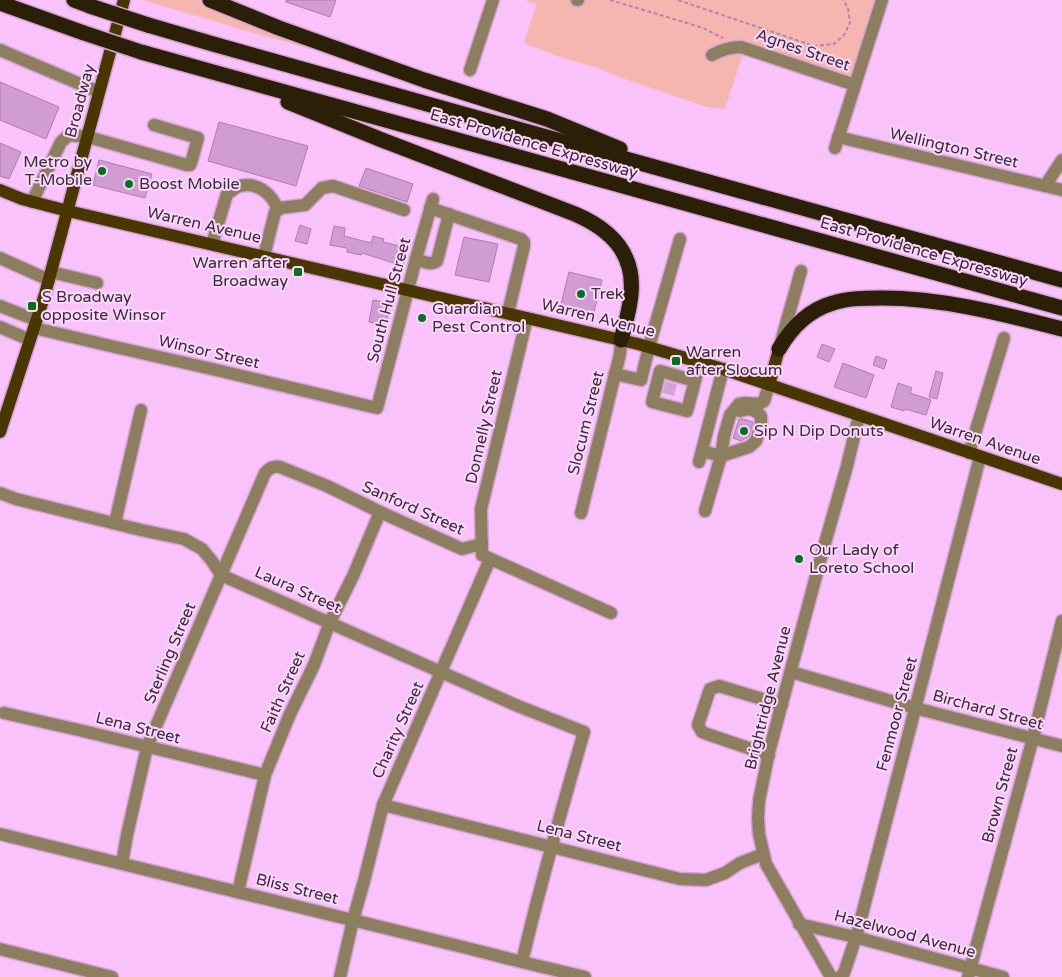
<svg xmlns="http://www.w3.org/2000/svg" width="1062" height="977" font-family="'Varela Round',sans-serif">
	<rect width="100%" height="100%" fill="#f9c2fa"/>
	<g fill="#f5b6af">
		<polygon points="143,0 198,0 305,43 305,47 257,34"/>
		<polygon points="525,0 882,0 854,86 745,48 725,109 707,107 619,77 595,67 562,58 524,43 536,4"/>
	</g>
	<g fill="#d19cd3" stroke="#ae7bb0">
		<polygon points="286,0 336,0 330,17 286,2"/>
		<polygon points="0,82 59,107 46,139 0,120"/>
		<polygon points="219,122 308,146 296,186 208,161"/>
		<polygon points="0,143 21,152 9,179 0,176"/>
		<polygon points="99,160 152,174 145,198 93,185"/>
		<polygon points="366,168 413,184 407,202 359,186"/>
		<polygon points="300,225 311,229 307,244 295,241"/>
		<polygon points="334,226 345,228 344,236 371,243 373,236 384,239 383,242 408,248 403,266 362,253 361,255 347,252 347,248 330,245"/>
		<polygon points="464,237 498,244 489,282 455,275"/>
		<polygon points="569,272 602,280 593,316 560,308"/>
		<polygon points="373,300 390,303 386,325 369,322"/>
		<polygon points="822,344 835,349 829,362 817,357"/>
		<polygon points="876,356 887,360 884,369 873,365"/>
		<polygon points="843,363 874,375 866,398 834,387"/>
		<polygon points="936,371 943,373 937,399 929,397"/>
		<polygon points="898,383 912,388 910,393 931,400 926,415 905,409 904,411 891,407"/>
		<polygon points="739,419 743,419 753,422 749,436 741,441 733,438"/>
	</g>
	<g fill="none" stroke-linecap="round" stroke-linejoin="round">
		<polyline stroke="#d4a3d5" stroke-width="12" stroke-dasharray="12 6" stroke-linecap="butt" points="664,387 679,391"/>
		<g stroke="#d4a3d5" stroke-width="15">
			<g id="minor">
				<polyline points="577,0 578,0"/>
				<polyline points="0,50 99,92"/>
				<path d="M712,55c9,-5 18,-8 29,-8l114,38"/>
				<polyline points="470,70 493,0"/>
				<polyline points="838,137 1062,190"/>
				<polyline points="835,148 882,0"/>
				<polyline points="1045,186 1062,160"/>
				<polyline points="32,202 61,142 69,135 88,137 187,165 190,165 191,163 198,138 154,125"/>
				<polyline points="430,208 521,239 524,242 524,246 508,313"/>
				<path d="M212,244l15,-50c3,-2 7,-5 10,-7 18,-7 35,6 41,23"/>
				<polyline points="264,256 275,212 280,208 305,205 322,188 333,186 404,210"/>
				<polyline points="0,258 49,280"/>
				<path d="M416,259c6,2 15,7 21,2l12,-47"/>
				<polyline points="51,272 97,283"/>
				<polyline points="0,306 36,320"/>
				<polyline points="527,318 481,509 482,555 611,613"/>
				<polyline points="0,327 30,340"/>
				<polyline points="34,328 115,347 212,369 377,408 416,259 433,199"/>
				<polyline points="781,342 801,271"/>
				<polyline points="615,374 641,380 649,347 680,239"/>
				<polyline points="695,381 660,371 652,402 687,411 700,362"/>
				<polyline points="702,451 721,456 749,447 756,441 761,424 761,416 758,413 753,410 748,409 740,411"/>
				<polyline points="969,453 1004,338"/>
				<polyline points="699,462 723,369"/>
				<path d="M0,493l16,6 125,31 43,9 18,10 10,12 9,14 297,131 66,26c-22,76 -44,153 -62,230"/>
				<polyline points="705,511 721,456 724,436 730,415 739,404 745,403 759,404 764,401 769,385"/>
				<polyline points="581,513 620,354 621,340"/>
				<polyline points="115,523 141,410"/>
				<polyline points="791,672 915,708 1062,746"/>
				<polyline points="4,713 83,731 265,775"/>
				<polyline points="769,755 707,734 702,732 698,725 710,689 719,686 782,705"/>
				<polyline points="383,805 680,879 706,880 725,873 740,863 763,854"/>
				<polyline points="0,834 471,949 522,962 585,977"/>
				<path d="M122,863l5,-28 20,-88 118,-274c5,-5 7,-7 15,-6l47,19 53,26 82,37 20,-5"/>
				<polyline points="238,892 265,775 290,714 314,665 330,622 353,576 380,512"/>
				<polyline points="799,924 855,937 1003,977"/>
				<polyline points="0,949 112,977"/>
				<polyline points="340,977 353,920 364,881 383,805 490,559"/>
				<polyline points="831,977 766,864 759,834 758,818 759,801 769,752 823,550 847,466 859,416"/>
				<polyline points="840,977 844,973 857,934 980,457"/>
				<polyline points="968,977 1033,738 1062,621"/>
			</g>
		</g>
		<g stroke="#d4a3d5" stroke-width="15">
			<g id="major">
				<polyline points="0,190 22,199 68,211 638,344 723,369 1062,484"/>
				<polyline points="769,385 779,349"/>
				<polyline points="0,432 45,294 124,0"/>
			</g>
		</g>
		<g stroke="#d4a3d5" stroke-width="18">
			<g id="highway">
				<polyline points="74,0 90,6"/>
				<polyline points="210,0 279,28 424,80 547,119 620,149"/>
				<polyline points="0,3 84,33"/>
				<polyline points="148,25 213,44 438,107 1062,280"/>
				<polyline points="141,52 1062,308"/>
				<path d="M288,102l94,38 193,74c35,15 60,39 56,80 -1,15 -6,31 -10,46"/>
				<path d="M779,349c12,-21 30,-39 54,-46 15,-5 33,-5 49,-5 61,0 121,16 180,31"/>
			</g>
		</g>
		<g stroke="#b086b0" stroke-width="2" stroke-dasharray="4 2.5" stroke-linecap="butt">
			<polyline points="610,0 687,23 703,28 723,38"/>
			<polyline points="678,0 814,46 834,44 844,35 850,23 848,8 843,0"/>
		</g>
		<use href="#minor" stroke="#8c7e5f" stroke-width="12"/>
		<use href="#major" stroke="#4a3600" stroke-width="12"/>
		<use href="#highway" stroke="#2b2007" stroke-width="15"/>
		<g stroke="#d4a3d5" stroke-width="18" stroke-linecap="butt">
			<g id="highway-bridge">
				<polyline points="90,6 148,25"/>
				<polyline points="84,33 141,52"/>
			</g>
		</g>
		<use href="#highway-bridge" stroke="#2b2007" stroke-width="15"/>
	</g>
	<g fill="#067021" stroke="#fad8fa" stroke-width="2">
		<circle cx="102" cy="171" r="5"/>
		<circle cx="129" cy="184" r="5"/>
		<rect x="293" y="267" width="10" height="10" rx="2.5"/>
		<circle cx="581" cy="294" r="5"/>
		<rect x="27" y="301" width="10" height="10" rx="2.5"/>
		<circle cx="422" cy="318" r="5"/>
		<rect x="671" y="356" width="10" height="10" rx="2.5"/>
		<circle cx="744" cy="431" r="5"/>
		<circle cx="799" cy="559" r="5"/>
	</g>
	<g text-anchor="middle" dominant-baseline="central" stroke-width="4" stroke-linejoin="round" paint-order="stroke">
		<g font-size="16" fill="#3f293f" stroke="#fad8fa">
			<text transform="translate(803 50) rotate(19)">Agnes Street</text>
			<text transform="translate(80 101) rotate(-75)">Broadway</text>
			<text transform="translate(534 144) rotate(16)">East Providence Expressway</text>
			<text transform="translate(954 148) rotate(13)">Wellington Street</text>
			<text transform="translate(204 225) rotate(13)">Warren Avenue</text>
			<text transform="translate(924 252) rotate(16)">East Providence Expressway</text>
			<text transform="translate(389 300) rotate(-75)">South Hull Street</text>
			<text transform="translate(598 318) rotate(14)">Warren Avenue</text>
			<text transform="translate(209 352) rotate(13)">Winsor Street</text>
			<text transform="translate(586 423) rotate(-76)">Slocum Street</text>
			<text transform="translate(484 427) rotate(-77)">Donnelly Street</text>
			<text transform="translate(985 441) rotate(19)">Warren Avenue</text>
			<text transform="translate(413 508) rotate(24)">Sanford Street</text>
			<text transform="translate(298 590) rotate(24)">Laura Street</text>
			<text transform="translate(170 653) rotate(-67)">Sterling Street</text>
			<text transform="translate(283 692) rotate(-66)">Faith Street</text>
			<text transform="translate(768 698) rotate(-76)">Brightridge Avenue</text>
			<text transform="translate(988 710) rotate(15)">Birchard Street</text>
			<text transform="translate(897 714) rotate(-75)">Fenmoor Street</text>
			<text transform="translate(138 728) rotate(14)">Lena Street</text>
			<text transform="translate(398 730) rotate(-66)">Charity Street</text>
			<text transform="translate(1000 795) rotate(-75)">Brown Street</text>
			<text transform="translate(579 836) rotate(14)">Lena Street</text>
			<text transform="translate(297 889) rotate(14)">Bliss Street</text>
			<text transform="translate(905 934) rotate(15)">Hazelwood Avenue</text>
		</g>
		<g font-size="16" fill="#3f293f" stroke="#fad8fa" text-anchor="start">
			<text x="92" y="162" text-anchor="end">Metro by<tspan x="92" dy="18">T-Mobile</tspan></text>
			<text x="139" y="184">Boost Mobile</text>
			<text x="288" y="263" text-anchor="end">Warren after<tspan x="288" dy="18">Broadway</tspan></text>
			<text x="591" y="294">Trek</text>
			<text x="42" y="297">S Broadway<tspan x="42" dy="18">opposite Winsor</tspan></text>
			<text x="432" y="309">Guardian<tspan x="432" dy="18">Pest Control</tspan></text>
			<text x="686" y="352">Warren<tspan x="686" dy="18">after Slocum</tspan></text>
			<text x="754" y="431">Sip N Dip Donuts</text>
			<text x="809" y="550">Our Lady of<tspan x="809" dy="18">Loreto School</tspan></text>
		</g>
	</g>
</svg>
